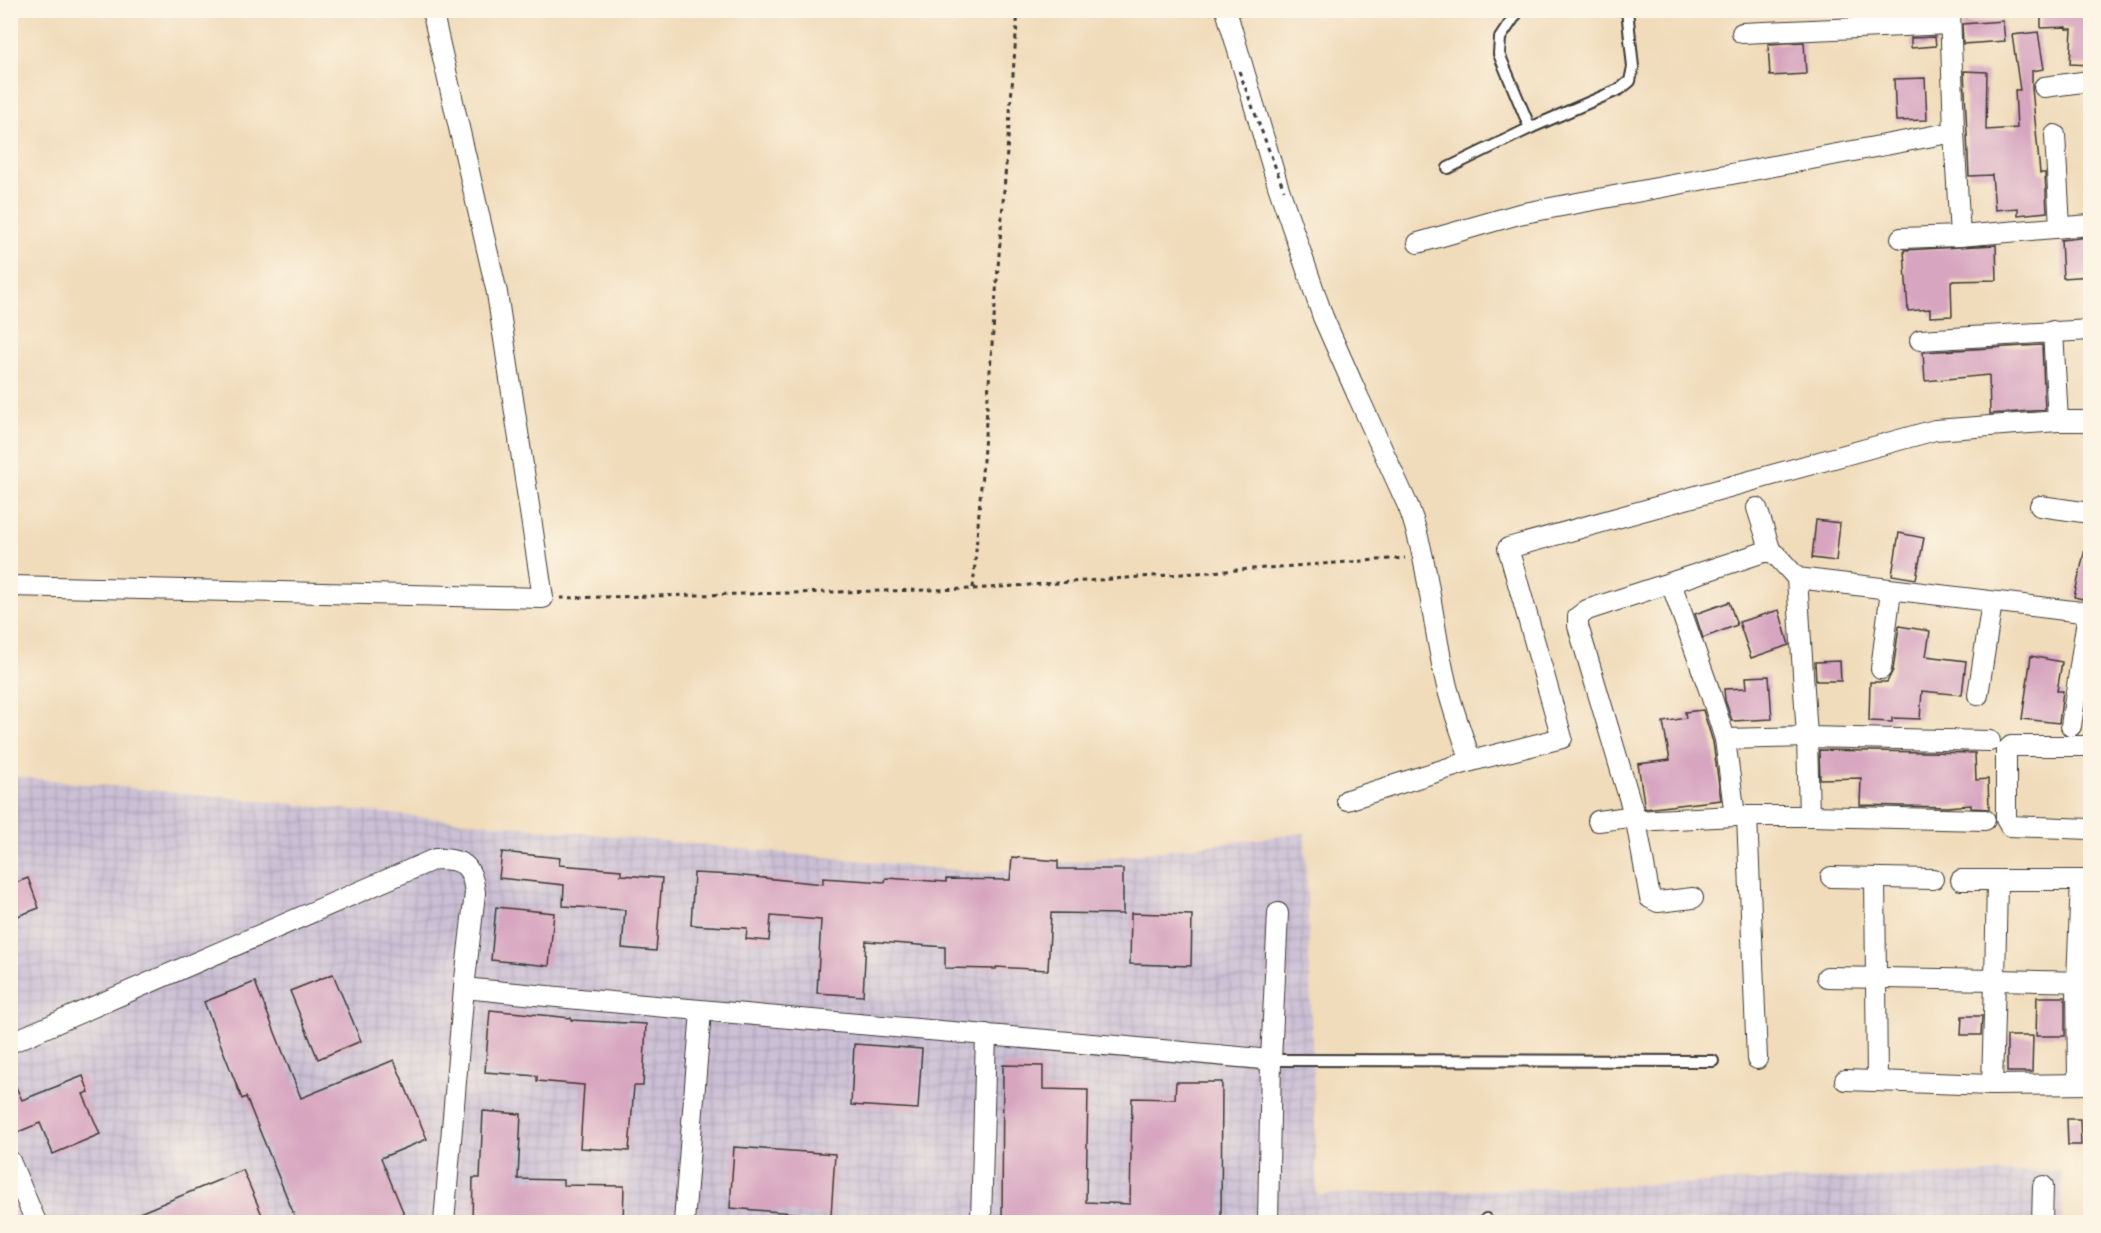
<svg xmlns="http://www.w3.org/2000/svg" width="2101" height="1233" font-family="'Comic Neue',sans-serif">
	<defs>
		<pattern id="industrial-grid" width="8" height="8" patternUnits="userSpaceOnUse" patternTransform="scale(1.5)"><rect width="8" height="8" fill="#cbbfd5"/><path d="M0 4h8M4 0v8" fill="none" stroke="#aea4b6"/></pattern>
	</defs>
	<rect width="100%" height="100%" fill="#fcf5e5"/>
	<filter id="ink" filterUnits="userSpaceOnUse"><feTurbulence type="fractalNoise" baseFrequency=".0167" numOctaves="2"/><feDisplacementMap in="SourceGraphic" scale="12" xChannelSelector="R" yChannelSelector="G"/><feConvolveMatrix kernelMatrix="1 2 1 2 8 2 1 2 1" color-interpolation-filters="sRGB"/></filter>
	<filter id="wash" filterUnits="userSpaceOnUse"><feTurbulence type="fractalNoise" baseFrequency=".008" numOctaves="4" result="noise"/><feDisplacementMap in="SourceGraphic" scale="24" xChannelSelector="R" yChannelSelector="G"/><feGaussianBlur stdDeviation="1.35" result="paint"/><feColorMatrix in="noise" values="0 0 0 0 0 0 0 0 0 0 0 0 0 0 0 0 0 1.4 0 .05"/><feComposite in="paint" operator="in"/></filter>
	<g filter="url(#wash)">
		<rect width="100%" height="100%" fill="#f0dbba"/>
		<polygon fill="url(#industrial-grid)" points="10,776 984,873 1305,833 1317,1195 2062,1171 2062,1222 11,1222"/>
		<g id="blocks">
			<g fill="#d7a5c0">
				<polygon points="2041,10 2091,10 2091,65 2070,64 2072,29 2066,29 2066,27 2041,28"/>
				<polygon points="2003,21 2005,41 1963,44 1962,24"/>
				<polygon points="2038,32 2044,69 2032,71 2032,88 2040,173 2045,173 2047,212 2018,215 2018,208 1995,210 1992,175 1969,176 1964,71 1987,72 1986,130 2017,128 2015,90 2020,90 2012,35"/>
				<polygon points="1935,37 1936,46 1911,48 1911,38"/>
				<polygon points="1804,42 1806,74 1770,76 1768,44"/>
				<polygon points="1925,78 1927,120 1896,121 1894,79"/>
				<polygon points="2089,237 2091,276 2063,278 2061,240"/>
				<polygon points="1996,245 1997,280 1951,281 1952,316 1930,317 1930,309 1908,311 1904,250"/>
				<polygon points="2042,345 2045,410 1990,414 1989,375 1925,381 1923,352"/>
				<polygon points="1816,520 1840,523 1836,561 1812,558"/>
				<polygon points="1899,533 1924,538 1916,579 1892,575"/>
				<polygon points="2085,549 2091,550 2091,601 2074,597"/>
				<polygon points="1729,602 1737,625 1703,638 1695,614"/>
				<polygon points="1779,610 1789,645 1751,658 1739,622"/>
				<polygon points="1899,626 1930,631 1926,656 1966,661 1962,695 1922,691 1920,719 1892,718 1892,722 1869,721 1870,682 1887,682 1893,670"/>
				<polygon points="2031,656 2062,662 2057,691 2063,691 2059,723 2022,719"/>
				<polygon points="1840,661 1841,681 1816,681 1815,662"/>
				<polygon points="1769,676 1772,719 1732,721 1725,700 1724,689 1747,688 1746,677"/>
				<polygon points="1703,710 1713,742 1721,800 1645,809 1638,764 1670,760 1663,722 1686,718 1685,712"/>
				<polygon points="1819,750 1975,753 1976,780 1988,779 1989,809 1971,808 1971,805 1948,807 1860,805 1861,778 1820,779"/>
				<polygon points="502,852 560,858 559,865 621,870 621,875 662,878 656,951 622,948 625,910 563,906 564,885 499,878"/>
				<polygon points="1012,857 1058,861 1058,869 1123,869 1123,914 1051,913 1048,970 996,967 996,969 945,968 945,947 866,941 863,996 817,993 821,920 771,916 769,941 746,939 747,928 691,925 694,873 734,875 823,884 823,878 885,882 886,878 946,882 946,879 1010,880"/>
				<polygon points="28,878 39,908 10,919 10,885"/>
				<polygon points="496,907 554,913 549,966 491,960"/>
				<polygon points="1131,913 1192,915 1191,966 1130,964"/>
				<polygon points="333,974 361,1041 318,1059 290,991"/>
				<polygon points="255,982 301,1098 394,1060 427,1139 381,1158 404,1214 383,1222 297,1222 246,1097 242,1099 204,1002"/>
				<polygon points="2037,997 2065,997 2065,1036 2036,1036"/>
				<polygon points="490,1010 571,1018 571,1020 646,1024 643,1086 634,1086 629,1151 580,1148 584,1085 537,1081 537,1076 485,1072"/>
				<polygon points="1962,1016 1982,1016 1981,1035 1961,1035"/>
				<polygon points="2007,1036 2033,1036 2032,1072 2007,1072"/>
				<polygon points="854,1044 922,1049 918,1109 851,1105"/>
				<polygon points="1003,1065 1043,1066 1043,1089 1088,1090 1086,1202 1130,1204 1132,1098 1175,1099 1176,1082 1222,1082 1221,1222 1002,1222"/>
				<polygon points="10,1074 22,1100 83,1076 89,1092 83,1094 100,1134 53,1154 40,1123 18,1132 10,1116"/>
				<polygon points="483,1111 521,1114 518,1179 563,1180 563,1185 624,1186 623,1222 472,1222 473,1178 480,1178"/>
				<polygon points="2067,1119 2080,1119 2081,1145 2068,1145"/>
				<polygon points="734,1147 835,1154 831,1216 730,1208"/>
				<polygon points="243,1170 265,1222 118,1222"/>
			</g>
		</g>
	</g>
	<g filter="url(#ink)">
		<use href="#blocks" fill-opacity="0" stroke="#3c3934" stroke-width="1.5"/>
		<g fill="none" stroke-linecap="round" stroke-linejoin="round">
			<g stroke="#3c3934" stroke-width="14">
				<g id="service">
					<polyline points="1530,128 1620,89 1630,81 1633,67 1627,10"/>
					<polyline points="1448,168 1530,128 1499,54 1500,38 1519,10"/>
					<polyline points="1271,1060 1713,1061"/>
					<polyline points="1486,1222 1486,1219"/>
				</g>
			</g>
			<g stroke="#3c3934" stroke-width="22">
				<g id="minor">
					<polyline points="1226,10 1278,186 1323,317 1357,394"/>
					<polyline points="1950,10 1954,132 1960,236"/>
					<polyline points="1742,33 1950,24"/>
					<polyline points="2044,87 2090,81"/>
					<polyline points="2055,135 2060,227"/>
					<polyline points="1901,238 1960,236 2090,225"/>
					<polyline points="1418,243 1519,214 1954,132"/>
					<polyline points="2053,331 2058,421"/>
					<polyline points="1920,340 2090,330"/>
					<polyline points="2040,506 2090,513"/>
					<path d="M1409,508c20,55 23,114 36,170 6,28 17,56 26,83"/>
					<polyline points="1757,508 1771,552"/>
					<polygon points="1764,552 1771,552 1776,555 1797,578 1807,737 1809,816 1735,816 1636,821 1578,626 1578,617 1587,610"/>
					<polyline points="1797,578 2090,613"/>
					<polyline points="1671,583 1711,695 1725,739 1735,816"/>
					<polyline points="10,586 543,598 497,293 432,10"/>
					<polyline points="1881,669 1891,590"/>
					<polyline points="1978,695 1992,602"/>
					<polyline points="2071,726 2088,613"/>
					<polyline points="1725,739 1807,737 1990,741"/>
					<polyline points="2090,746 2011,746 2006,751 2006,819 2010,826 2090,829"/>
					<polyline points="1347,800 1471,761 1562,738 1508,548 1935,430 2058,421 2090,421"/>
					<polyline points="1747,816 1757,1059"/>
					<polyline points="1809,816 1985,820"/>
					<polyline points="1598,821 1636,816"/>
					<polyline points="1636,821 1650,898 1658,902 1693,898"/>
					<polyline points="1831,877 1933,879"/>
					<polyline points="1875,878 1877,1081"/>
					<polyline points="1961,880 2081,880"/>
					<polyline points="1827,977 1995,980 1997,881"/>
					<path d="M464,988c269,27 538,47 807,72"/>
					<path d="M10,1043l425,-184c28,0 37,5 40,34l-11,95 -20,234"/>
					<polyline points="1845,1080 1992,1085 2090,1084"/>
					<polyline points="2078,1083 2077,982 2081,880 2090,880"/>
					<polyline points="1992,1085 1995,980 2090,982"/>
					<polyline points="10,1161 36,1222"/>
					<polyline points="684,1222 701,1011"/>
					<polyline points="981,1222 986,1034"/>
					<polyline points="1268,1222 1271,1060 1278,913"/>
					<polyline points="2042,1222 2043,1186"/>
				</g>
			</g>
			<g stroke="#3c3934" stroke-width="3" stroke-dasharray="4.5 4.5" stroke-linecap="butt">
				<polyline points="973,589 1405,558"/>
				<polyline points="560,598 973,589 1018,10"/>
			</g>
			<use href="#service" stroke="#fff" stroke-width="10"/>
			<use href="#minor" stroke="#fff" stroke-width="20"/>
			<g stroke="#3c3934" stroke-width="22" stroke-linecap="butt">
				<polyline id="minor-bridge" points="1357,394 1409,508"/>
			</g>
			<polyline stroke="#3c3934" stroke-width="3" stroke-dasharray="4.5 4.5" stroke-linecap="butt" points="1239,71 1284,190"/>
			<use href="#minor-bridge" stroke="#fff" stroke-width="20"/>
		</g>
	</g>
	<rect width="2101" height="1233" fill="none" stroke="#fcf5e5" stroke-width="36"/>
</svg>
